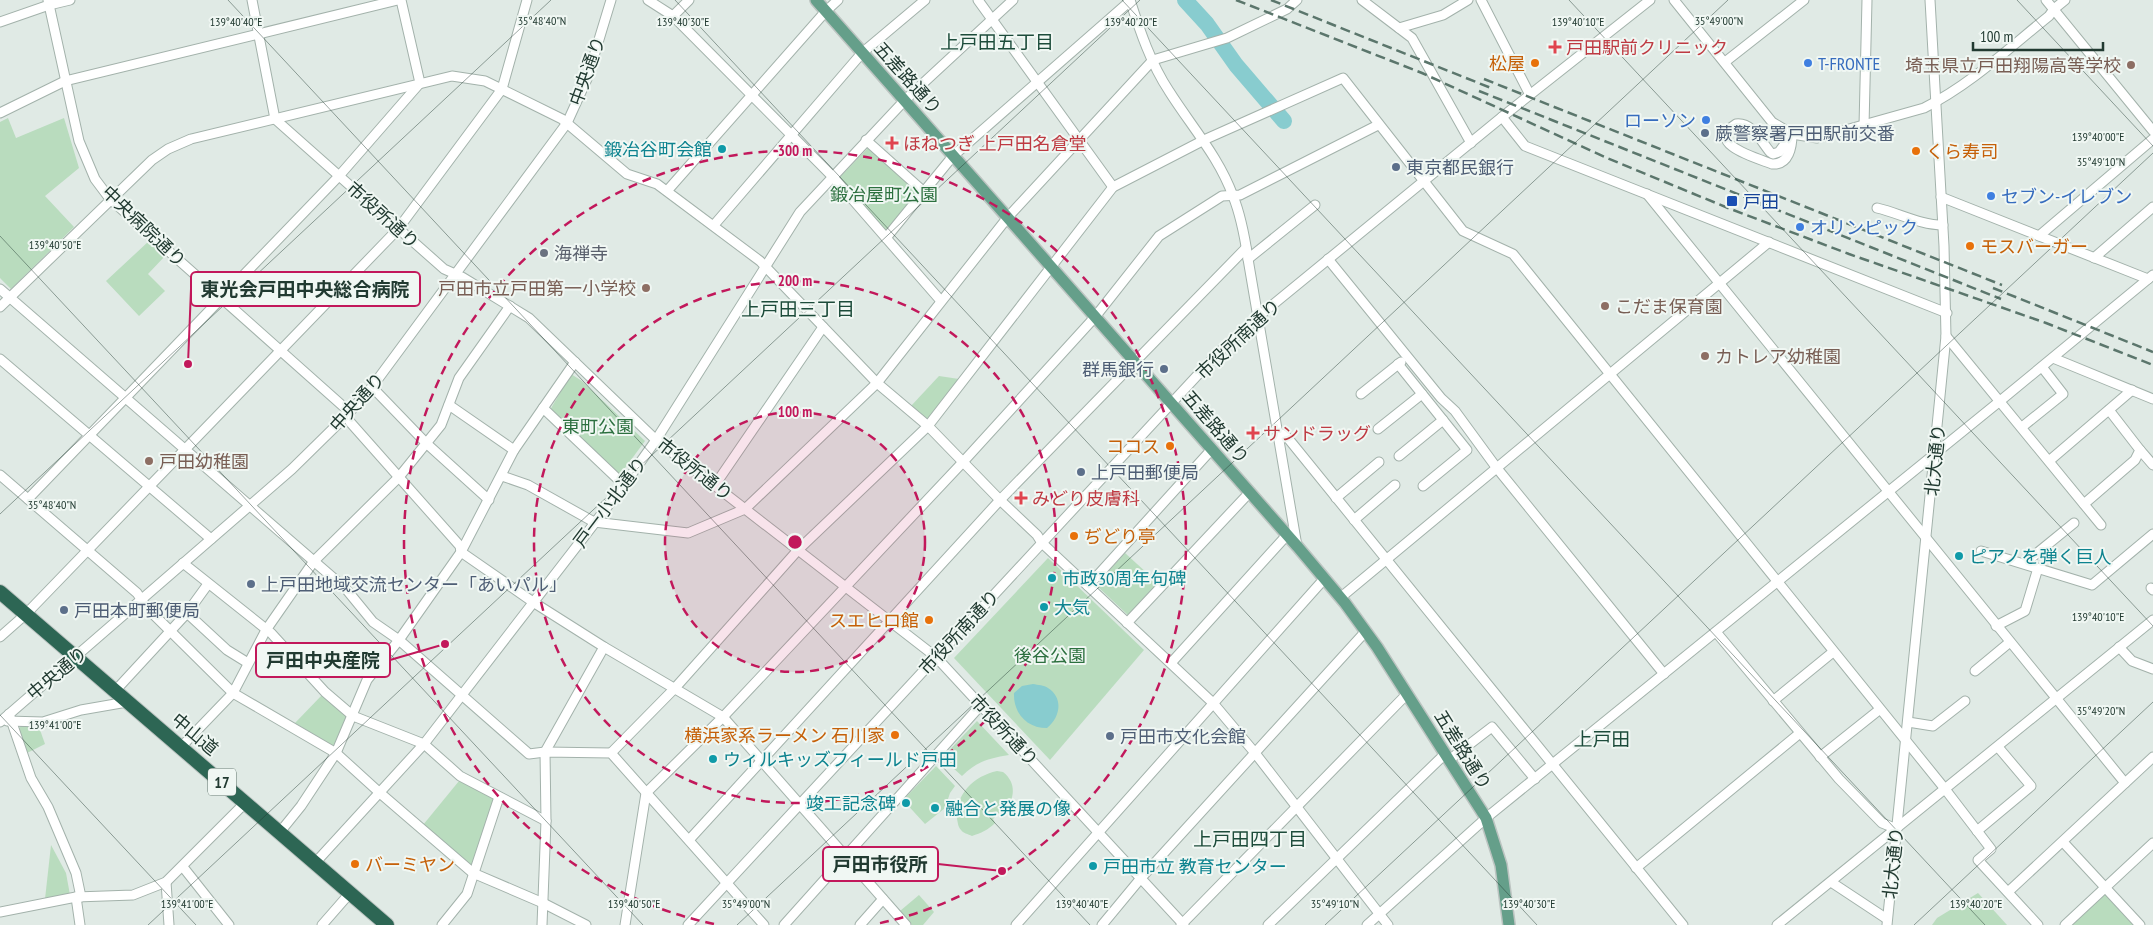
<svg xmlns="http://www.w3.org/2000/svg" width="2153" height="925" font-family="'PT Sans Narrow','Noto Sans JP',sans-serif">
	<rect width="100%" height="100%" fill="#e0eae5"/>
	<g fill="#b9dcbe">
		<polygon points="8,118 16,138 64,118 79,168 45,196 74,227 11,289 0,278 0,122"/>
		<polygon points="869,147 920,192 885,234 839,178"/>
		<polygon points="149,241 165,256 148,274 165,291 139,316 106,281"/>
		<polygon points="571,374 582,381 645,441 619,476 550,410"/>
		<polygon points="939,376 959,379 926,421 911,406"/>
		<polygon points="1125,553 1159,584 1130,617 1096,585"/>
		<polygon points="1048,558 1144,650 1050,760 954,658"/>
		<polygon points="323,694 348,718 333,746 295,723"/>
		<path d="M977,721l32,34c-20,3 -33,7 -47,21l-20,-18z"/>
		<polygon points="21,726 39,727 45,744 25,754 17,731"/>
		<polygon points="936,766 955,786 950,793 945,808 925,824 903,800"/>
		<path d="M997,771l6,1c14,11 12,27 1,41l-3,-2 -8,8 2,4c-7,7 -14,10 -23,13 -4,-2 -9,-3 -11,-6 -3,-3 -3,-7 -4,-11 -2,-25 17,-43 40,-48z"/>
		<polygon points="459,781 495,799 471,868 423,825"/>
		<polygon points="51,845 66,873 70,895 45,899"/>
		<polygon points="1978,893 2007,925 1932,925 1937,918"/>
		<polygon points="2107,893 2136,925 2070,925 2096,900"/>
		<polygon points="919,895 934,912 923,925 912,925 900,911"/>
	</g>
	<path fill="#88cccf" d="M1033,684c5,1 11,1 15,4 16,10 12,30 -1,40 -20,0 -34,-15 -33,-35l8,-7z"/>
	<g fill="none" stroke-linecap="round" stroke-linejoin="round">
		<polyline stroke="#88cccf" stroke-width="16" points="1185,0 1207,24 1236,65 1284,121"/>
		<g stroke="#a3b2ab" stroke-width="11">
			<g id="minor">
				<polyline points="48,0 79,141 95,179 110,199 345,408 350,422 460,546 461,552 533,602 604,647 723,717 906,925"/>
				<polyline points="252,0 275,119 444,269 462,277 529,318 656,440 936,657 1184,925"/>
				<polyline points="648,0 673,16 833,177 941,301"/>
				<polyline points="978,0 1113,187"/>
				<path d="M1130,0c10,31 21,64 39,91 22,35 50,66 64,105 8,20 12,42 15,63l49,287"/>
				<polyline points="1362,0 1412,38 1471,143"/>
				<polyline points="1481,0 1530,95"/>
				<path d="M1674,0l98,122 20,12 25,4 107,-30c46,-23 85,-60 125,-92l5,-7 11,-9"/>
				<polyline points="2046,0 2153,131"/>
				<polyline points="673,16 689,0"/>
				<polyline points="0,22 49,5 70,0"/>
				<polyline points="1399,28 1443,15 1468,0"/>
				<polyline points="1725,62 1804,0"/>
				<polyline points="0,113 65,81 398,0"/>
				<polyline points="1502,117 1525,146 1947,313"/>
				<path d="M1736,124c16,-2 25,17 34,28l3,2 6,-2 13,-18c0,13 -3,31 -20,30 -12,-5 -69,-20 -36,-40z"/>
				<polyline points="1864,126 1867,0"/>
				<polyline points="866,140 923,191"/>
				<polyline points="667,191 826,11 838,0"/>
				<polyline points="1647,194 2125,783"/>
				<polyline points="1941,197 2148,279"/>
				<path d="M1877,208c22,5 43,17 66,17"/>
				<polyline points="714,225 862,53 925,0"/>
				<polyline points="2039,236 2153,139"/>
				<polyline points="886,238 953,156 1130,1"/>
				<polyline points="2094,258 2153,207"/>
				<polyline points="1248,259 1315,205"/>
				<polyline points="1328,259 1441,398 1455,411 1496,467 1664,674"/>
				<polyline points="0,289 346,589 373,622 399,640 529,754 545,752 611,753 764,925"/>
				<polyline points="0,307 152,160 168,149 191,139 452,76 485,81 562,119 627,174 657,184 760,261 877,383 928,426 1000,500 1037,535 1042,543 1213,703 1255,753 1388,925"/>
				<polyline points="1946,336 2101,525"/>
				<polyline points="2053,358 2153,399"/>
				<polyline points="0,359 211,539"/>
				<polyline points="1398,364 1467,450 1423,486"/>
				<polyline points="372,387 426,443 489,500"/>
				<polyline points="1361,394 1401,362"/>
				<polyline points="449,405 514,450"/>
				<polyline points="543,408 624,485"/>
				<polyline points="2022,427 2063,394 2042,367"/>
				<polyline points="1378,429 1422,394"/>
				<polyline points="1278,432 1287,437 1683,925"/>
				<polyline points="2140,450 2153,465"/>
				<polyline points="1399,456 1443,420"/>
				<polyline points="2049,461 2132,390"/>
				<polyline points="0,475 137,593 147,608 233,693 336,753 380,793 473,873 543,903 586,925"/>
				<polyline points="502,476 528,485 594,522 688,533 745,509 877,383 1008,217 1153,60 1227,38 1287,9 1297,0"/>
				<polyline points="715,485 823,327"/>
				<polyline points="1336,498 1379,462"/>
				<polyline points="28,499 339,176 420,83 401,0"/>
				<polyline points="2084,504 2135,460 2140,450 2109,410"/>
				<polyline points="1354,520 1395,485"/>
				<polyline points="1981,551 2092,585 2153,534"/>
				<polyline points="183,563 271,633 325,692 353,716 424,744 460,776 546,821"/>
				<polyline points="2029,565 2031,558 2074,523"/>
				<polyline points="1088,586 1212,449"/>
				<polyline points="2151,588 2153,590"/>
				<polyline points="1340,598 1769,242"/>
				<polyline points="187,613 227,650 248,663"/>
				<polyline points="1127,623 1250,492"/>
				<polyline points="1996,626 2025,611 2038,568"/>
				<polyline points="1716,632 1839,779 1882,823 1897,829"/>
				<polyline points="0,637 26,614 398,229 502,89 527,0"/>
				<polyline points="2119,647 2132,661 2153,669"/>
				<polyline points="1171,663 1287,535"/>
				<polyline points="1975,671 2010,642"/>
				<polyline points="115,691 187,613 208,584"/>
				<polyline points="1773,701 1833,652"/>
				<polyline points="9,714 31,778 48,807 76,873 81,897"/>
				<polyline points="7,721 43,722 81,710 127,702"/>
				<polyline points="0,722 292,469 347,415 372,387 567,123 587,79 611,0"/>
				<polyline points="1908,722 1933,726 1965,701"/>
				<polyline points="182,746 233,693 266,630 314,561 399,477 441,425 459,378 510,306"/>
				<polyline points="611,753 675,688 798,550 928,426 1113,187 1206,139 1343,78 1463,231 1513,254 1945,789 1991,849 1978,860 2038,925"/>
				<polyline points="1820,757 1879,710"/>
				<polyline points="1449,760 1492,727 1535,779"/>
				<polyline points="1977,831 2031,786 1998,747"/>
				<polyline points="280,832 301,806 336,753 367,680 399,640 461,552 514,450 575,362"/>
				<polyline points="689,840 1000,500 1246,248"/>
				<polyline points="2063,842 2140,925"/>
				<polyline points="315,863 424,744 624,485 656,440 800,212 905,100 1013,0"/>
				<polyline points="183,867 229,925"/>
				<polyline points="1636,868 1800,733"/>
				<polyline points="166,882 169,925"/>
				<polyline points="1831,882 1887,919"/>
				<polyline points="2008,892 2153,757"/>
				<polyline points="76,897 80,925"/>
				<polyline points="0,912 76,897 133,895 166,882 245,803"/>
				<polyline points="322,925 350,893"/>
				<polyline points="442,925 467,894 499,797"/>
				<polyline points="542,925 546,821 545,752 604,647"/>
				<polyline points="625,925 646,793 723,717 963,462 1095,317 1159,236 1222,196 1240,195 1378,125"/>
				<polyline points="688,925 1218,353 1259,316 1502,117 1650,0"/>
				<polyline points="784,925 981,705"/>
				<polyline points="860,925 883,899"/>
				<polyline points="1016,925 1325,578"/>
				<polyline points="1102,925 1141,878 1366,631"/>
				<polyline points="1181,925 1407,694"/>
				<polyline points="1268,925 1445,754"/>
				<polyline points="1367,925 1486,818 2000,401 2153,275"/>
				<polyline points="1777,925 2153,620"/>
				<polyline points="1887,925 1946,336 1944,246 1930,0"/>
				<polyline points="2065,925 2153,843"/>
			</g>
		</g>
		<g stroke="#bcc4c1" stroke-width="14">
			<polyline id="major" points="816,0 1297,546 1345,603 1377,647 1486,818 1501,865 1509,925"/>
		</g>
		<g stroke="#bcc4c1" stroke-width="16">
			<polyline id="highway" points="0,592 387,925"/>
		</g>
		<use href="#minor" stroke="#fff" stroke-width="9"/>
		<use href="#major" stroke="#659f8a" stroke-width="11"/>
		<use href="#highway" stroke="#2d6654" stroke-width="14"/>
		<g stroke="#5b766c" stroke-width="2.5" stroke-dasharray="10 5" stroke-linecap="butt">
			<polyline points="1236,0 1422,73 1607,158 1728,208 1849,254 2046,323 2153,365"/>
			<polyline points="1271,0 1491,88"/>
			<polyline points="1484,79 2002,285"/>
			<polyline points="1479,91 2001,299"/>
			<polyline points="1993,288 2153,352"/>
		</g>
	</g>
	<path fill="none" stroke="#213a31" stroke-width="1" stroke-opacity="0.45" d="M228,0l862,925M675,0l862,925M1122,0l863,925M1569,0l584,626M2017,0l136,146M0,236l643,689M0,514l551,-514M0,715l196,210M148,925l992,-925M737,925l991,-925M1325,925l828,-772M1914,925l239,-223"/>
	<circle cx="795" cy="542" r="130" fill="#c2185b" fill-opacity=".12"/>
	<g fill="none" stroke="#c2185b" stroke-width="2.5" stroke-dasharray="9 6">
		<circle cx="795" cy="542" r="130"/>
		<circle cx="795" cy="542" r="261"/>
		<path d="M714 924A391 391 0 1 1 876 924"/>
	</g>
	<g fill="#e0444e" stroke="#f0f7f3" stroke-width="2">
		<path d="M1552.5 39.5h5v5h5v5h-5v5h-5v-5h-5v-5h5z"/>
		<path d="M889.5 135.5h5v5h5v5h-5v5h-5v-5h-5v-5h5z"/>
		<path d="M1250.5 425.5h5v5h5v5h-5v5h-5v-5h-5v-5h5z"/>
		<path d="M1018.5 490.5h5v5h5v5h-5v5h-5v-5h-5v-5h5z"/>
	</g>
	<g fill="#e8710a" stroke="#f0f7f3" stroke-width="2">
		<circle cx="1535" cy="63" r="5"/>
		<circle cx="1916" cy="151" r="5"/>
		<circle cx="1970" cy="246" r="5"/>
		<circle cx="1170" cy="446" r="5"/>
		<circle cx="1074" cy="536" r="5"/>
		<circle cx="929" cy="620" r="5"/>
		<circle cx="895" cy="735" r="5"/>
		<circle cx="355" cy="864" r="5"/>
	</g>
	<g fill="#3f7fe0" stroke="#f0f7f3" stroke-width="2">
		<circle cx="1808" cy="63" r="5"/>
		<circle cx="1706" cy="120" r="5"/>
		<circle cx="1991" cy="196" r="5"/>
		<circle cx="1800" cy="227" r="5"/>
	</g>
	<g fill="#8d6e63" stroke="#f0f7f3" stroke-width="2">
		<circle cx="2131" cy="65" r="5"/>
		<circle cx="646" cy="288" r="5"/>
		<circle cx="1605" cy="306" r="5"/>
		<circle cx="1705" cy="356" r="5"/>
		<circle cx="149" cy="461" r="5"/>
	</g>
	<g fill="#5c6f8a" stroke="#f0f7f3" stroke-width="2">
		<circle cx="1705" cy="133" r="5"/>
		<circle cx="1396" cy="167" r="5"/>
		<circle cx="1164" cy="369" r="5"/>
		<circle cx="1081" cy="472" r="5"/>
		<circle cx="251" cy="584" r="5"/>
		<circle cx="64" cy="610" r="5"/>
		<circle cx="1110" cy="736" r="5"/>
	</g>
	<g fill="#0f9aa8" stroke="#f0f7f3" stroke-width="2">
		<circle cx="722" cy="149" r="5"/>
		<circle cx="1959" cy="556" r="5"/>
		<circle cx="1052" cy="578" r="5"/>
		<circle cx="1044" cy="607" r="5"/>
		<circle cx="713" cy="759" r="5"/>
		<circle cx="906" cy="803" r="5"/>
		<circle cx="935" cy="808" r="5"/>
		<circle cx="1093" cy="866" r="5"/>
	</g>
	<rect fill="#1a4fb4" stroke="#f0f7f3" stroke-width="2" x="1726" y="195" width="12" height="12" rx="2.5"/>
	<circle fill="#6b7280" stroke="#f0f7f3" stroke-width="2" cx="544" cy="253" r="5"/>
	<g text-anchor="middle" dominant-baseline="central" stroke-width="4" stroke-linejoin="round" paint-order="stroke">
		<rect fill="#f0f7f3" stroke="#5f736b" stroke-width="1" x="208" y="768.5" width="28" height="27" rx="4"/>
		<g font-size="16" font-weight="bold" fill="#213a31">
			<text x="222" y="782">17</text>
		</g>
		<g font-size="18" fill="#be3a42" stroke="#f0f7f3" text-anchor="start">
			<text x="1566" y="47">戸田駅前クリニック</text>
			<text x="903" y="143">ほねつぎ 上戸田名倉堂</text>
			<text x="1263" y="433">サンドラッグ</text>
			<text x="1032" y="498">みどり皮膚科</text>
		</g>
		<g font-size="18" fill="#c56008" stroke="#f0f7f3" text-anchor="end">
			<text x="1525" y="63">松屋</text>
			<text x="1926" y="151" text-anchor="start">くら寿司</text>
			<text x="1980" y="246" text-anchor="start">モスバーガー</text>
			<text x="1160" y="446">ココス</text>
			<text x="1084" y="536" text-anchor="start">ぢどり亭</text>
			<text x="919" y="620">スエヒロ館</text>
			<text x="885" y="735">横浜家系ラーメン 石川家</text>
			<text x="365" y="864" text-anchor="start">バーミヤン</text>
		</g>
		<g font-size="18" fill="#366cbe" stroke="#f0f7f3" text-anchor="start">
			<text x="1818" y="63">T-FRONTE</text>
			<text x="1696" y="120" text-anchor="end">ローソン</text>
			<text x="2001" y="196">セブン-イレブン</text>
			<text x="1810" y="227">オリンピック</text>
		</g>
		<g font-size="18" fill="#785e54" stroke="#f0f7f3" text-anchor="start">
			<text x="2121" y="65" text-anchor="end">埼玉県立戸田翔陽高等学校</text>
			<text x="636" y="288" text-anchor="end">戸田市立戸田第一小学校</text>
			<text x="1615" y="306">こだま保育園</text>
			<text x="1715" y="356">カトレア幼稚園</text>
			<text x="159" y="461">戸田幼稚園</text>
		</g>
		<g font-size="18" fill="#213a31" stroke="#f0f7f3">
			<text transform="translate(587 71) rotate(-70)">中央通り</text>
			<text transform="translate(908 78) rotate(48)">五差路通り</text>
			<text transform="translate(383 215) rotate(42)">市役所通り</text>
			<text transform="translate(144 226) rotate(44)">中央病院通り</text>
			<text transform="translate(1238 339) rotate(-43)">市役所南通り</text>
			<text transform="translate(357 402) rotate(-48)">中央通り</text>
			<text transform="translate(1216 427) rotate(49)">五差路通り</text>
			<text transform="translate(1935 460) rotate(-84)">北大通り</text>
			<text transform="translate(695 469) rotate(38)">市役所通り</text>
			<text transform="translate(610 502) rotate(-53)">戸一小北通り</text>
			<text transform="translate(959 632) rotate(-47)">市役所南通り</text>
			<text transform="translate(57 673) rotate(-40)">中央通り</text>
			<text transform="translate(1004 730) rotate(47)">市役所通り</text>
			<text transform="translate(195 734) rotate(40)">中山道</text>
			<text transform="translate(1463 750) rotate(58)">五差路通り</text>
			<text transform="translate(1893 863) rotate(-84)">北大通り</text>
		</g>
		<g font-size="18" fill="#4e5e75" stroke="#f0f7f3" text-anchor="start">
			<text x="1715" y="133">蕨警察署戸田駅前交番</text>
			<text x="1406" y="167">東京都民銀行</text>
			<text x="1154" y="369" text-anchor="end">群馬銀行</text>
			<text x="1091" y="472">上戸田郵便局</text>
			<text x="261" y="584">上戸田地域交流センター「あいパル」</text>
			<text x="74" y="610">戸田本町郵便局</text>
			<text x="1120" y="736">戸田市文化会館</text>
		</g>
		<g font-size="18" fill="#0d838f" stroke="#f0f7f3" text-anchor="start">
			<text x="712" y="149" text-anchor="end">鍛冶谷町会館</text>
			<text x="1969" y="556">ピアノを弾く巨人</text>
			<text x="1062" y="578">市政30周年句碑</text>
			<text x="1054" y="607">大気</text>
			<text x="723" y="759">ウィルキッズフィールド戸田</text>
			<text x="896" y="803" text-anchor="end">竣工記念碑</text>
			<text x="945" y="808">融合と発展の像</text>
			<text x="1103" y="866">戸田市立 教育センター</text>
		</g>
		<g font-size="18" fill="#2c703f" stroke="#f0f7f3">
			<text x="884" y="194">鍛冶屋町公園</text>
			<text x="598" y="426">東町公園</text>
			<text x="1050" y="655">後谷公園</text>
		</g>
		<g font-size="18" fill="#164399" stroke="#f0f7f3" text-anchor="start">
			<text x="1743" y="201">戸田</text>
		</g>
		<g font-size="18" fill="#5b616d" stroke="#f0f7f3" text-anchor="start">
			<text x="554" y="253">海禅寺</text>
		</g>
		<g font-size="19" fill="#1d4c3b" stroke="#f0f7f3">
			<text x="997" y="42">上戸田五丁目</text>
			<text x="798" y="309">上戸田三丁目</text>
			<text x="1602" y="739">上戸田</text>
			<text x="1250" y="839">上戸田四丁目</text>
		</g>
	</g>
	<g font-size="12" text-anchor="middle" fill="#213a31" stroke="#f0f7f3" stroke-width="4" stroke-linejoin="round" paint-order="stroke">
		<text x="1719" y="25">35°49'00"N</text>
		<text x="542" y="25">35°48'40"N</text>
		<text x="236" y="26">139°40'40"E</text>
		<text x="683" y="26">139°40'30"E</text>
		<text x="1131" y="26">139°40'20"E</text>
		<text x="1578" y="26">139°40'10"E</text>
		<text x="2098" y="141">139°40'00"E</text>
		<text x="2101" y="166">35°49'10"N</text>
		<text x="55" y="249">139°40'50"E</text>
		<text x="52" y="509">35°48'40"N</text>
		<text x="2098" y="621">139°40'10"E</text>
		<text x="2101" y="715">35°49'20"N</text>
		<text x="55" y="729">139°41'00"E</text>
		<text x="187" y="908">139°41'00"E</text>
		<text x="634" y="908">139°40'50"E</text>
		<text x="1082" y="908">139°40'40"E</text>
		<text x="1529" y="908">139°40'30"E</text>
		<text x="1976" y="908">139°40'20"E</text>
		<text x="746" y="908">35°49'00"N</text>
		<text x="1335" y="908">35°49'10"N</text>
	</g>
	<circle cx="795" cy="542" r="8" fill="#c2185b" stroke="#f0f7f3" stroke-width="2.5"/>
	<g font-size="15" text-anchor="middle" font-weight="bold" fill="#c2185b" stroke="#f0f7f3" stroke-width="4" stroke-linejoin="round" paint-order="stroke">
		<text x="795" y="156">300 m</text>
		<text x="795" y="286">200 m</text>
		<text x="795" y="417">100 m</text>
	</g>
	<path fill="none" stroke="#c2185b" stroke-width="2" d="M188 364L191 289M445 644L390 660M1002 871L938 864"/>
	<g fill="#c2185b" stroke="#f0f7f3" stroke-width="2">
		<circle cx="188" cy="364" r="5"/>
		<circle cx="445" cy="644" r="5"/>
		<circle cx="1002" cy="871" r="5"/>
	</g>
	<g fill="#f0f7f3" stroke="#c2185b" stroke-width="2">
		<rect x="191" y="272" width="229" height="34" rx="5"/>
		<rect x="256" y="643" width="134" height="34" rx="5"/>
		<rect x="823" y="847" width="115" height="34" rx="5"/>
	</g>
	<g font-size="19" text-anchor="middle" font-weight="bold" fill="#213a31">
		<text x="305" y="296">東光会戸田中央総合病院</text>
		<text x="323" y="667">戸田中央産院</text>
		<text x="880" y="871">戸田市役所</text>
	</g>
	<path d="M1973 42v8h130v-8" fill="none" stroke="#213a31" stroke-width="2.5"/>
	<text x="1980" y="42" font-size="15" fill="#213a31" stroke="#f0f7f3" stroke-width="4" paint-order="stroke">100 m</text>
</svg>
